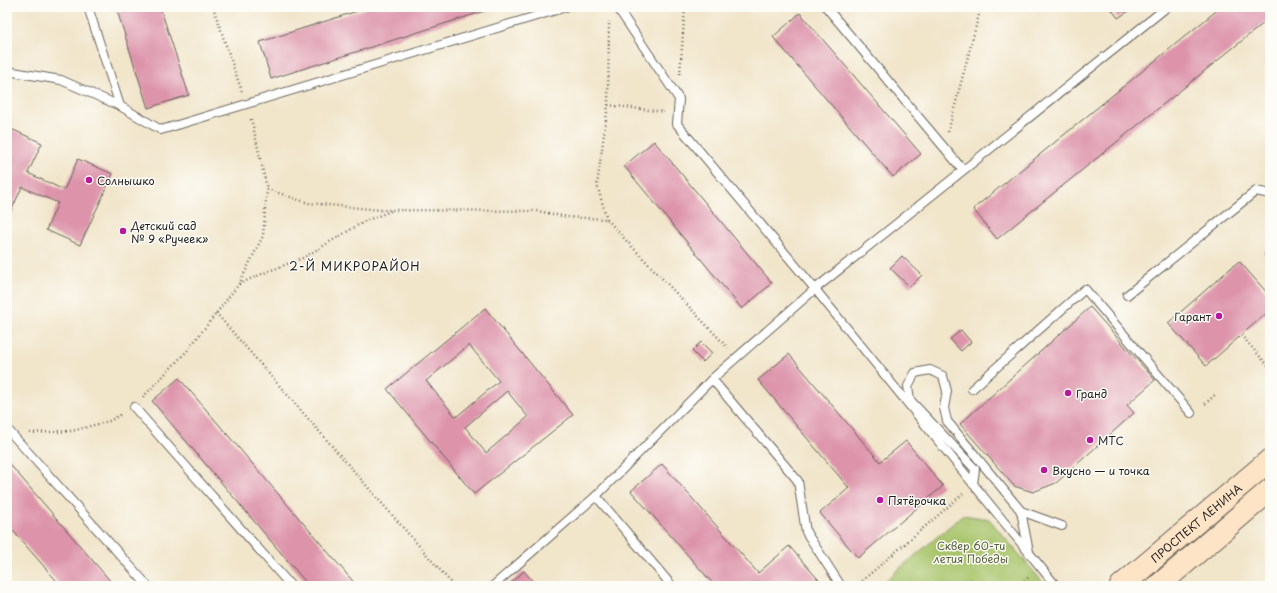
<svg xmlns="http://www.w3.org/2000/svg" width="1277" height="593" font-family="'Playpen Sans',sans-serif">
	<rect width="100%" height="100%" fill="#fdfcf7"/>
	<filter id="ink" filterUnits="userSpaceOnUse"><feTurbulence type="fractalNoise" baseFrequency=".025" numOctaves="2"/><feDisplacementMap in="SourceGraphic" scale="8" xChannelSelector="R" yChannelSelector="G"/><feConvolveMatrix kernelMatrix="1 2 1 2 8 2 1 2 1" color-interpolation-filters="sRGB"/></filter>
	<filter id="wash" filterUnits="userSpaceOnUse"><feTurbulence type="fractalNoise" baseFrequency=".012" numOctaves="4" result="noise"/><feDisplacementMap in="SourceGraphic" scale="16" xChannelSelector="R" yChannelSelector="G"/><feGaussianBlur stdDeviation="0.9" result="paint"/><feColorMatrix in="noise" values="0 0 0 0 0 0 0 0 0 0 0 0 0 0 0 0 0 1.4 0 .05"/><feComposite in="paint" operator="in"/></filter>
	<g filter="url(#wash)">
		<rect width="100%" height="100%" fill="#f1e5ca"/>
		<polygon fill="#a9c56c" stroke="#627044" points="963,515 989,519 1046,586 879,586"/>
		<g id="blocks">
			<g fill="#dd94ab" fill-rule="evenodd">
				<polygon points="116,7 160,7 189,95 148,108"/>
				<polygon points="370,7 497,7 271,79 260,42"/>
				<polygon points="1110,7 1127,7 1129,11 1118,18"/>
				<polygon points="1221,7 1270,7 1270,18 997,239 973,209"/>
				<polygon points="800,13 921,154 893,177 773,37"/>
				<polygon points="7,127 42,143 28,173 64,190 78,159 113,174 80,245 46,230 58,203 22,187 7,220"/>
				<polygon points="654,141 772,283 742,309 624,166"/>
				<polygon points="1270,249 1270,261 1264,254"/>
				<polygon points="902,256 922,275 910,287 890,268"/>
				<polygon points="1239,261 1270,296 1270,310 1206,366 1168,323"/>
				<polygon points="1090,307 1155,380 1127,405 1134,413 1056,483 1033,492 1014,486 960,424"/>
				<path d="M485,308l88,107 -99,79 -87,-105zM469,345l30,36 -43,36 -30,-36zM507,391l21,26 -42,36 -21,-26z"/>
				<polygon points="961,330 971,342 961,351 950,339"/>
				<polygon points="701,342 712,353 703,362 692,351"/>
				<polygon points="789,354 880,462 906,441 943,486 858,558 820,513 849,488 758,380"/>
				<polygon points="179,378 357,586 309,586 152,401"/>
				<polygon points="7,461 112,583 109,586 61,586 7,524"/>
				<polygon points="662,464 758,573 789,546 824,586 715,586 631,491"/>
				<polygon points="524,571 537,586 507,586"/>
			</g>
		</g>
	</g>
	<g filter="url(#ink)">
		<use href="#blocks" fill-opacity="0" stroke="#676259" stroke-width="1"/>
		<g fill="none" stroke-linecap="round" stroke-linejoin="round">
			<g stroke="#676259" stroke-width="10">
				<g id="lane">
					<polyline points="88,7 120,106 161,130 566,7"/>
					<polyline points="617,7 679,99 677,124 815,289 1056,586"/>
					<polyline points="826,7 963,170"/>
					<polyline points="7,71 61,80 120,106"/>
					<polyline points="1127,295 1256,191 1270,194"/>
					<polyline points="712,379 798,481 806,532 841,586"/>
					<polyline points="972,389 1085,289 1191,413"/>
					<polyline points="134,407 291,586"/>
					<polyline points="7,431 9,431 148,586"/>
					<polyline points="973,484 975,469 910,400 908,386 915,373 930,370 943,376 947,391 944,408 947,421 1021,511 1029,552"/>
					<polyline points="596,496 672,586"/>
					<polyline points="1021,511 1062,526"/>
					<polyline points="493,586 596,496 712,379 815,289 1167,7"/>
				</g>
			</g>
			<g stroke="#676259" stroke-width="24">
				<g id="secondary">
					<path id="s1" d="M1121,586l149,-126"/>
					<polyline points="1158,586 1270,490"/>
				</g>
			</g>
			<g stroke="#676259" stroke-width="2.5" stroke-dasharray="1 3" stroke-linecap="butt">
				<polyline points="213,7 242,92"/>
				<polyline points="680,74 685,7"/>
				<polyline points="608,105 664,112"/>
				<polyline points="948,132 981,7"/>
				<polyline points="267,189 308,203 381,210 538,211 567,217 607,219 622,236 728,348"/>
				<polyline points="607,219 597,185 608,105 609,21"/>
				<polyline points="239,284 264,273 303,258 365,221 391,211"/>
				<polyline points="216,313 454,586"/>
				<polyline points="1241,335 1270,368"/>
				<polyline points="143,397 187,351 239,284 263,236 267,189 253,126 250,117"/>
				<polyline points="1205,404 1216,394"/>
				<polyline points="30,433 72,431 109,421 122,414"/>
				<polyline points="856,586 964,493"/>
				<polyline points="1018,586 1030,576"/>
			</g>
			<use href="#lane" stroke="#fff" stroke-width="8"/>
			<use href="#secondary" stroke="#fee4c6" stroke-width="22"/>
		</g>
	</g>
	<g fill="#b5179e" stroke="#fdfcf7" stroke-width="1.5">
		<circle cx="89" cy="180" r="4"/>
		<circle cx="123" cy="231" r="4"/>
		<circle cx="1219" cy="316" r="4"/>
		<circle cx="1068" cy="393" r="4"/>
		<circle cx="1090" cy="440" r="4"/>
		<circle cx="1044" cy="470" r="4"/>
		<circle cx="880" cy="500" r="4"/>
	</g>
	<g text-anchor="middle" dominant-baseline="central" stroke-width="3" stroke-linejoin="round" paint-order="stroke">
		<g font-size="11" fill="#1c1c1c" stroke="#fdfcf7" text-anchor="start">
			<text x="97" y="180">Солнышко</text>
			<text x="131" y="225">Детский сад<tspan x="131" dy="13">№ 9 «Ручеек»</tspan></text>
			<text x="1211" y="316" text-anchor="end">Гарант</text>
			<text x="1076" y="393">Гранд</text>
			<text x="1098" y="440">МТС</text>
			<text x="1052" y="470">Вкусно — и точка</text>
			<text x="888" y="500">Пятёрочка</text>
		</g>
		<g font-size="11" fill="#1c1c1c" stroke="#fdfcf7">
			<text stroke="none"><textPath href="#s1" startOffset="98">ПРОСПЕКТ ЛЕНИНА</textPath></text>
		</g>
		<g font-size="11" fill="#54603c" stroke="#fdfcf7">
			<text x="971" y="545">Сквер 60-ти<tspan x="971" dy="13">летия Победы</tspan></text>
		</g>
		<g font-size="12" letter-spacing="1" fill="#1c1c1c" stroke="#fdfcf7">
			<text x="355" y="266">2-Й МИКРОРАЙОН</text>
		</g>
	</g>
	<rect width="1277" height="593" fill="none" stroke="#fdfcf7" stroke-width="24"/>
</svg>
